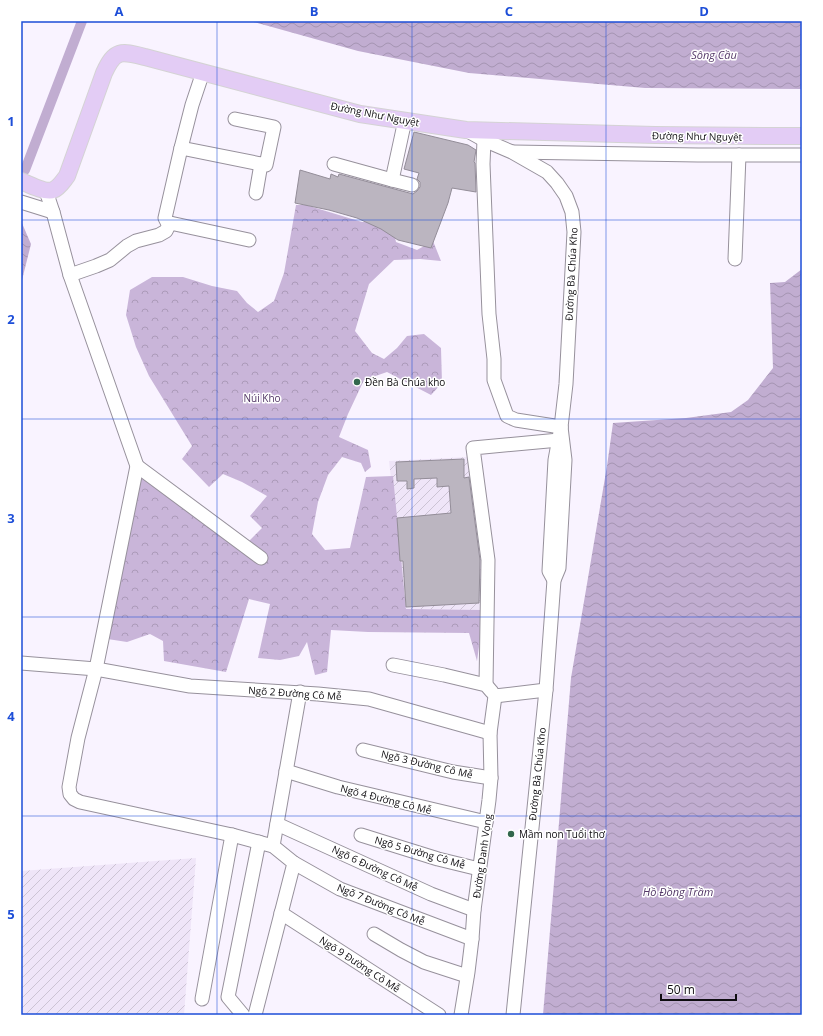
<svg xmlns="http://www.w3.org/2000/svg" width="823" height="1036" font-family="'Open Sans',sans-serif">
	<defs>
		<pattern id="industrial-furrows" width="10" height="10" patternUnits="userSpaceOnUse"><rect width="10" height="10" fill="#efe5f8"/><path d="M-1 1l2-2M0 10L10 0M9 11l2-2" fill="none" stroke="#ccc3d4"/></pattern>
		<pattern id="forest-crowns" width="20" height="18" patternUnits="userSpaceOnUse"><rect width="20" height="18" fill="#c9b5d9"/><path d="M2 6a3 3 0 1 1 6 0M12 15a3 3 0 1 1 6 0" fill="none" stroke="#ab9ab9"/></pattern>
		<pattern id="water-waves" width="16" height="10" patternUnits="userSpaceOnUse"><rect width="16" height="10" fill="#c1add1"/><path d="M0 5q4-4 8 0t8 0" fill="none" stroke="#a594b2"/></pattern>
	</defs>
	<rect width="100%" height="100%" fill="#f9f3ff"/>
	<g fill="url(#industrial-furrows)">
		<polygon points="469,457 486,552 484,610 406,609 389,461"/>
		<polygon points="196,858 184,1015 21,1015 21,871"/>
	</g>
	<polygon fill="url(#forest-crowns)" points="296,205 306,205 362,222 380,222 393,228 396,242 417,250 433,241 441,261 420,259 394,260 369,284 355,331 372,353 384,359 397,348 407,336 424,334 441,348 442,383 431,395 387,372 364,380 348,414 339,437 368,450 371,467 365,472 361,463 342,457 328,475 318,502 312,534 325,550 350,548 366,477 393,476 406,609 484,610 477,661 469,633 368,632 331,630 327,672 315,675 307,642 299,656 280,660 258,658 270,604 249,599 226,672 164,661 163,641 150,634 127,642 101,638 141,476 241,552 250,540 262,528 250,516 267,496 242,482 223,474 209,487 182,459 192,446 149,376 136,347 126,315 130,290 152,277 183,277 212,286 237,291 247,303 258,312 274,301 284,273"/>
	<g fill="url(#water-waves)">
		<polygon points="250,21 802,21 802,89 645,88 469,73 358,51"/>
		<polygon points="21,221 31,244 21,284"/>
		<polygon points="802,269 802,1015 543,1015 571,678 607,466 613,423 686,418 731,412 748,400 773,368 770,283 785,282"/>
	</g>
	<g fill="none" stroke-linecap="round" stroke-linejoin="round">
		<polyline stroke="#c1add1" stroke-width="10" points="25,170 82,21"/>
	</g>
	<g fill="#bbb5c0" stroke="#938d98">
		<polygon points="414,132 468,145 476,150 474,162 475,163 476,192 452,188 448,203 431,248 398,240 381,229 357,218 329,210 295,203 300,170 330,179 331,174 338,177 339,174 413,194 417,191 420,187 420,182 417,179 419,173 404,169"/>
		<polygon points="464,459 464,478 469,477 480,560 479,603 406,607 403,561 400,561 397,518 451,513 449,486 437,487 437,478 414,479 414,488 407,489 407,481 397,481 396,462"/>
	</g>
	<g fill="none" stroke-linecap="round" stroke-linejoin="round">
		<g stroke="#97919c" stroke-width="15">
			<g id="minor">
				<polyline points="203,72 192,105 181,148 165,218 167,222 170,223 249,240"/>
				<polyline points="466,130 484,140 512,152 547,172 557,183 566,196 572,212 574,232 566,384 561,427 555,460 549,571 554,580"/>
				<polyline points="484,140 483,164 489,314 494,359 494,380 507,416 516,420 561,427"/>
				<polyline points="181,148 266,165 274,127 235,119"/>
				<polyline points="513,152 698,155 802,155"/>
				<polyline points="334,164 392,180 405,120"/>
				<polyline points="392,180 412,185"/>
				<polyline points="46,191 53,212 70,275 137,466 96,669 78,738 69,787 70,794 74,799 80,802 232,835 273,846 294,863 255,1015"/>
				<polyline points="256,193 261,164"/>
				<polyline points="21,202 53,212"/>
				<polyline points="735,259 739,155"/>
				<polyline points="70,275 96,266 110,260 127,246 136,241 159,235 166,231 170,223"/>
				<polyline points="137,466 261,558"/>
				<polyline points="21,663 96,669 190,686 318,694 369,699 490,733"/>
				<polyline points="393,665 444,675 486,685 492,692"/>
				<polyline points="486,685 488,560 473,448 559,440"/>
				<polyline points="495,696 546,690"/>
				<polyline points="363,750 453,772 491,778"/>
				<polyline points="286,771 338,787 486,822"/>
				<polyline points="277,824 431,894 474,910"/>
				<polyline points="361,835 438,859 479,869"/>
				<polyline points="273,846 300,692"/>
				<polyline points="294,863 340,889 472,939"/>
				<polyline points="281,913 439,1015"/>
				<polyline points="374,934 401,950 424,962 467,976"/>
				<polyline points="202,999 232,835"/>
				<polyline points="243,1015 228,997 259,842"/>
				<polyline points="461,1015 468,972 472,939 474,910 489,800 491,778 490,733 495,696"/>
				<polyline points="513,1015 546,690 554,580 559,568 565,460 561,427"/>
			</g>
		</g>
		<g stroke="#d4d3d4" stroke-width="18">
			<path id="major" d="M21,181c7,3 25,12 32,9 6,-2 10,-9 14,-14l37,-103c11,-24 17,-22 41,-16l215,57 106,16 189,5 109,1h38"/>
		</g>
		<use href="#minor" stroke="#fff" stroke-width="13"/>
		<use href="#major" stroke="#e3ccf5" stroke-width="16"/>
	</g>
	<path fill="none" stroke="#1d4ed8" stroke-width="1" stroke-opacity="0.55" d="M217,21v994M412,21v994M606,21v994M21,220h781M21,419h781M21,617h781M21,816h781"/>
	<g fill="#32664c" stroke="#fff" stroke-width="1.5">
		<circle cx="357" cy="382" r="4"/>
		<circle cx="511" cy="834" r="4"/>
	</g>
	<g text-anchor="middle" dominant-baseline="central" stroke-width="3" stroke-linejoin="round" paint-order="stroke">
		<g font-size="10" fill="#0f0d11" stroke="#fff">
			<text transform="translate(375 114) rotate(11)">Đường Như Nguyệt</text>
			<text transform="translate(697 136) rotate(1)">Đường Như Nguyệt</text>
			<text transform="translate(571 274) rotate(-87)">Đường Bà Chúa Kho</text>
			<text transform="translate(295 693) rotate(4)">Ngõ 2 Đường Cô Mễ</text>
			<text transform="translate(427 764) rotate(13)">Ngõ 3 Đường Cô Mễ</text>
			<text transform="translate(537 774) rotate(-84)">Đường Bà Chúa Kho</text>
			<text transform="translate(386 799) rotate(14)">Ngõ 4 Đường Cô Mễ</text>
			<text transform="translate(420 852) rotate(16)">Ngõ 5 Đường Cô Mễ</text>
			<text transform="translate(482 856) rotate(-82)">Đường Danh Vọng</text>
			<text transform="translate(375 868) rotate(25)">Ngõ 6 Đường Cô Mễ</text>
			<text transform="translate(381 904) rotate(22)">Ngõ 7 Đường Cô Mễ</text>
			<text transform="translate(360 964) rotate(33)">Ngõ 9 Đường Cô Mễ</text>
		</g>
		<g font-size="10" fill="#0f0d11" stroke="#fff" text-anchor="start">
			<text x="365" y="382">Đền Bà Chúa kho</text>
			<text x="519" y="834">Mầm non Tuổi thơ</text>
		</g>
		<g font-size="10" fill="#4f3363" stroke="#fff">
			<text x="262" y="398">Núi Kho</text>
		</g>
		<g font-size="11" font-style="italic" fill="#543868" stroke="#fff">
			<text x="714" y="54">Sông Cầu</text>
			<text x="678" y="891">Hồ Đồng Trầm</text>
		</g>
	</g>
	<rect width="823" height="1036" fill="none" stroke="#ffffff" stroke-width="44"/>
	<path d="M661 994v6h75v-6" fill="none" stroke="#0f0d11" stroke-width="2"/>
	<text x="667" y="994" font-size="12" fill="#0f0d11" stroke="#ffffff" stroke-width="3" paint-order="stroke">50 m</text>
	<rect x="22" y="22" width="779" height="992" fill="none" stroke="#1d4ed8" stroke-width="1.5"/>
	<g font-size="13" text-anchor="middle" font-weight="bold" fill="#1d4ed8">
		<text x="119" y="16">A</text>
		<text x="314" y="16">B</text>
		<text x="509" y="16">C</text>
		<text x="704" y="16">D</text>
		<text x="11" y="126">1</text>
		<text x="11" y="324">2</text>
		<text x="11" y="523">3</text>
		<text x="11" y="721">4</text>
		<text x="11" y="919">5</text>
	</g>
</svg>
